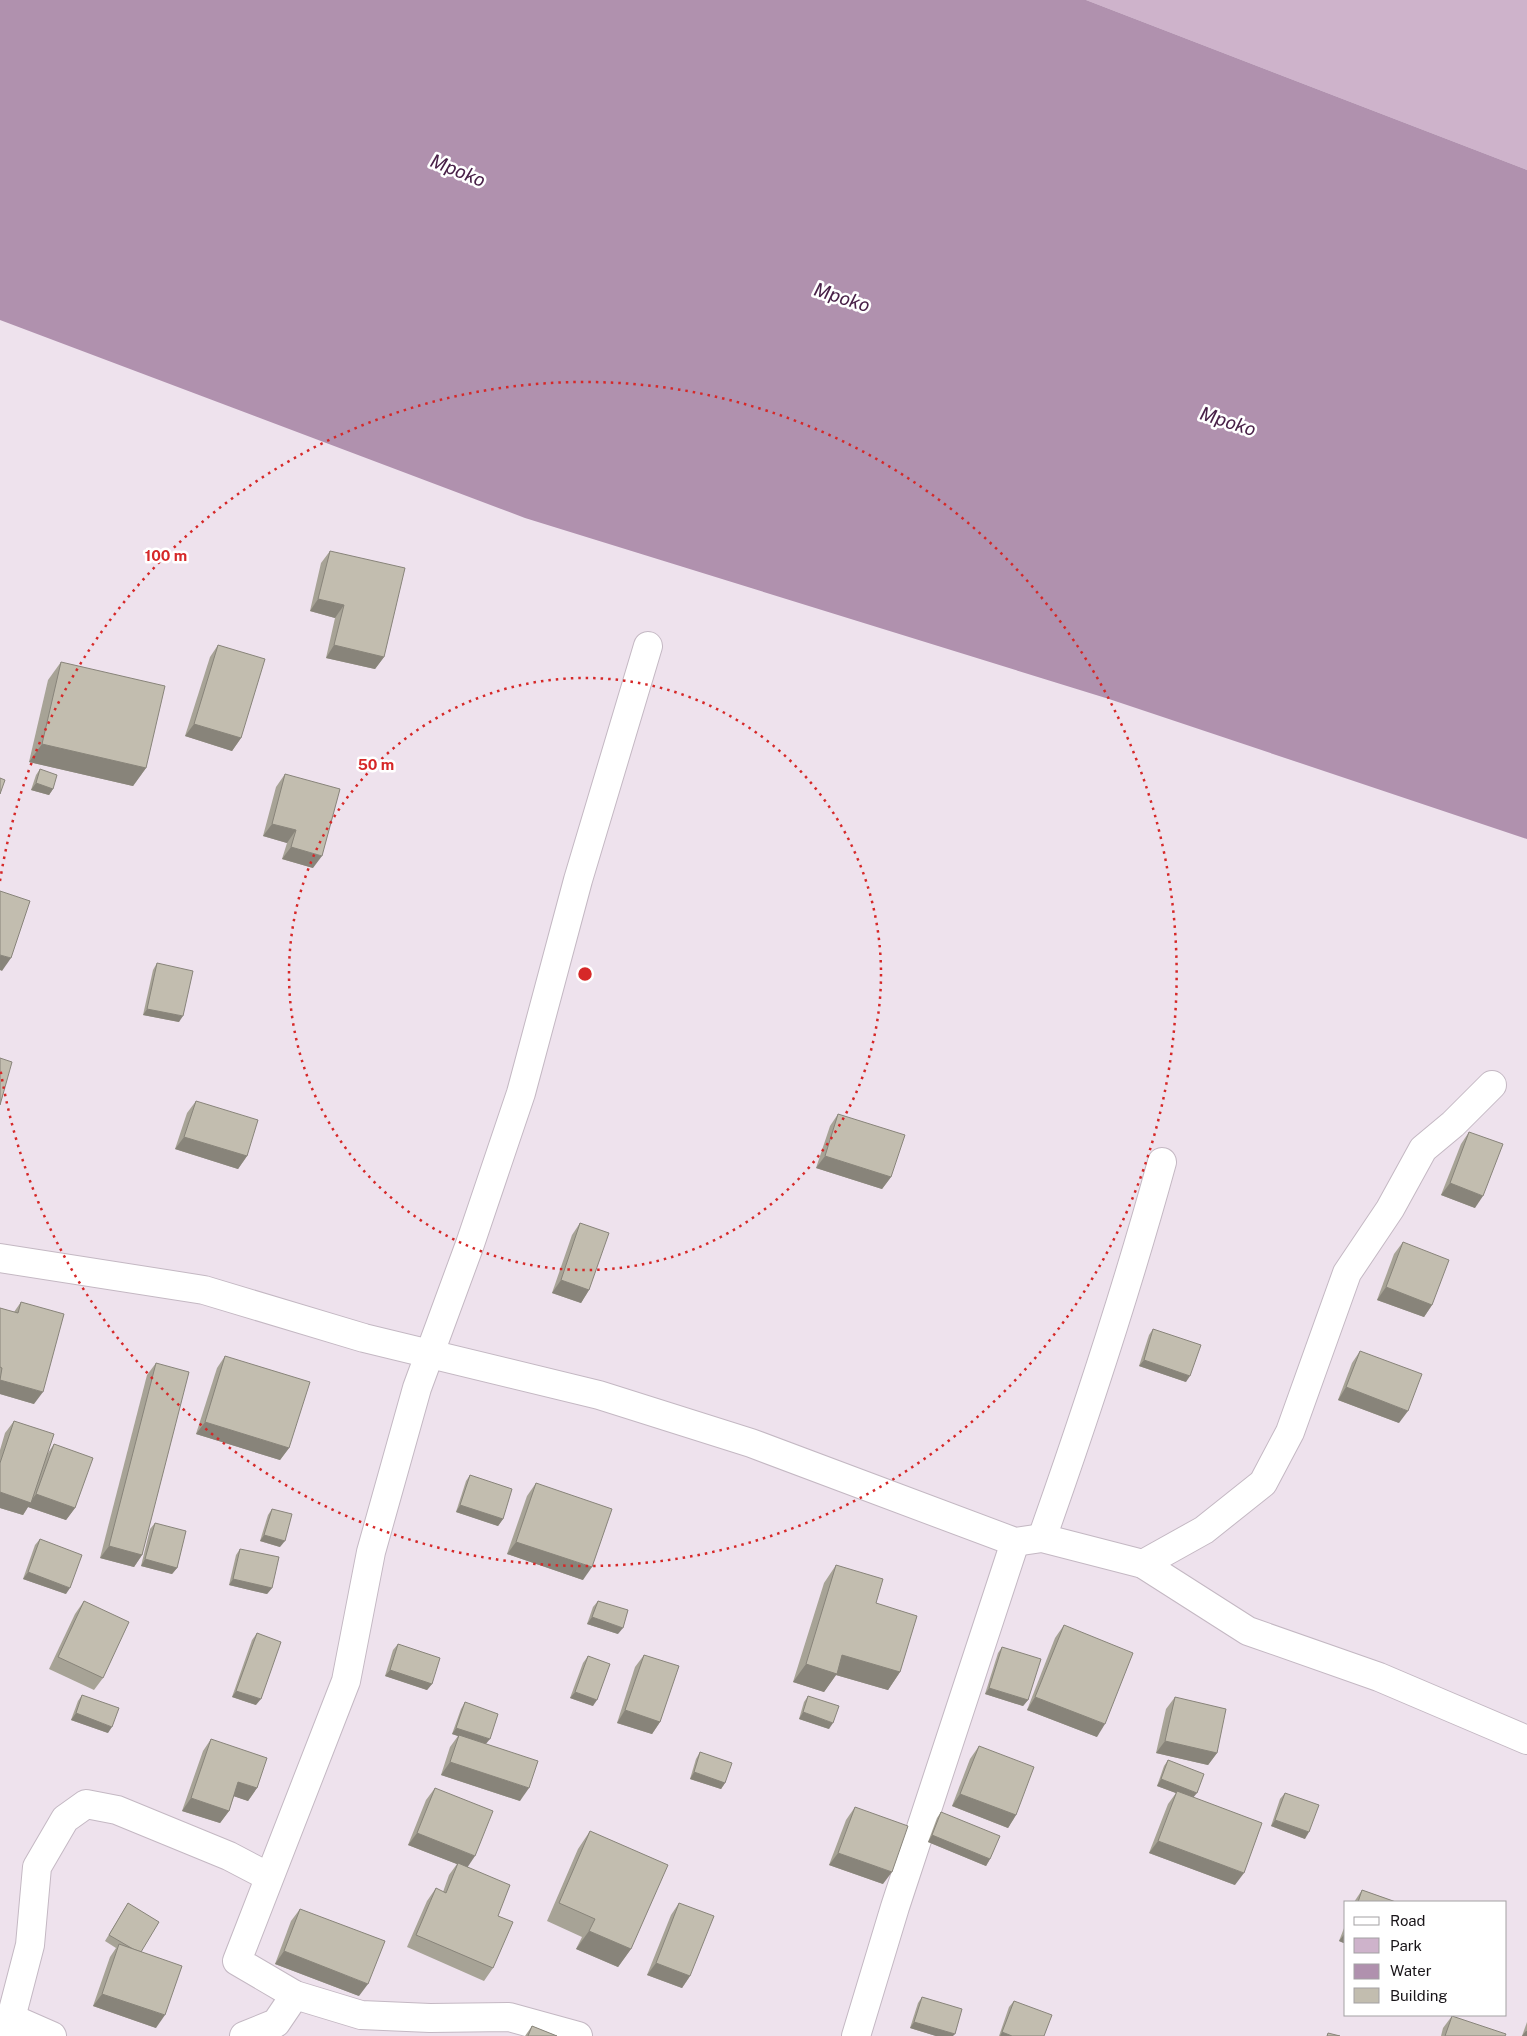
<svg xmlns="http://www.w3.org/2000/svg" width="1527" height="2036" font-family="'Public Sans',sans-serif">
	<rect width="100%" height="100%" fill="#eee2ed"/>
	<polygon fill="#ceb3cb" points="1086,0 1527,0 1527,170"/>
	<polygon fill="#b091ae" points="0,0 1086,0 1527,170 1527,839 1109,699 525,518 0,320"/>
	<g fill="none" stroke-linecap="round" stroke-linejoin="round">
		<g stroke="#c4b8c3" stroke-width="30">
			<g id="minor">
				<polyline points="0,1258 204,1290 364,1338 599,1395 751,1443 1015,1542 1042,1538 1143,1564 1248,1631 1379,1677 1527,1740"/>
				<path d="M1042,1538c44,-124 85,-249 120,-376"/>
				<polyline points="1143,1564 1204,1530 1263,1483 1290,1432 1347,1273 1390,1209 1423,1149 1453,1124 1492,1085"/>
				<polyline points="11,2018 52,2036"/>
				<polyline points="2,2036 11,2018 30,1945 37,1867 65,1819 86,1804 117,1810 229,1856 269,1877"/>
				<polyline points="244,2036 276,2023 295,1995"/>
				<polyline points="578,2036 509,2017 430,2018 361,2015 295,1995 237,1961 346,1681 371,1552 417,1388 470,1244 521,1093 578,880 648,646"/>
				<polyline points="856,2036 895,1907 1015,1542"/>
			</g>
		</g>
		<use href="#minor" stroke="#fff" stroke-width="28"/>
	</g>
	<g fill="#a7a396">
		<polygon points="330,551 384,657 375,669 326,658 335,618 310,611 321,563"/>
		<polygon points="218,645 241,738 232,751 185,736 210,657"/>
		<polygon points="61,662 146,768 133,786 29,762 48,680"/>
		<polygon points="40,769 53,789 49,795 31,790 36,775"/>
		<polygon points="285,774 313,868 282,859 287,843 263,836 276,787"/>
		<polygon points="157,963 179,1022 143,1015 153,970"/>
		<polygon points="196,1101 247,1156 238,1169 175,1149 187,1113"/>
		<polygon points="838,1114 891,1177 882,1189 816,1168 830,1126"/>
		<polygon points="1469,1132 1475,1208 1441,1195 1461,1144"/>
		<polygon points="580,1223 589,1290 581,1303 552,1293 572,1235"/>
		<polygon points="1403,1242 1432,1305 1424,1317 1377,1300 1394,1254"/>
		<polygon points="21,1302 34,1404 0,1394 0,1308 14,1312"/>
		<polygon points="1153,1329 1186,1382 1139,1366 1149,1335"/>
		<polygon points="1360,1351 1399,1423 1338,1400 1352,1363"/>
		<polygon points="225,1356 289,1448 280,1460 196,1434 217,1368"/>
		<polygon points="156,1363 142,1555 134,1567 100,1558 147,1375"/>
		<polygon points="14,1421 48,1453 54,1444 75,1508 66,1520 28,1507 23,1515 0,1508 0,1450 5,1433"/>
		<polygon points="470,1475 503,1519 498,1526 456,1512 466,1481"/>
		<polygon points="536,1483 583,1580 507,1554 527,1496"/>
		<polygon points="272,1509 280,1547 260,1541 268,1515"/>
		<polygon points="155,1523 177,1568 172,1574 141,1566 150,1529"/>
		<polygon points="40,1539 66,1594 23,1579 35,1545"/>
		<polygon points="240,1549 272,1588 267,1594 229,1585 236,1555"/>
		<polygon points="836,1565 876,1603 900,1672 888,1690 836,1675 824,1692 793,1682 824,1583"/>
		<polygon points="84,1601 103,1678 94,1690 49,1669 75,1614"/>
		<polygon points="598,1601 618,1634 587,1624 593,1607"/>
		<polygon points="1064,1625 1097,1737 1027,1710 1055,1638"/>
		<polygon points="257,1633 256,1705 232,1697 252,1640"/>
		<polygon points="398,1644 432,1684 427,1690 385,1676 393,1650"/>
		<polygon points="1002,1647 1028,1700 1023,1706 985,1694 998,1653"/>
		<polygon points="644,1655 660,1722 652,1734 617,1723 635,1667"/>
		<polygon points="588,1656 593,1706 570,1698 583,1663"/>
		<polygon points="82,1695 108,1733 71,1720 78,1701"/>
		<polygon points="808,1696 829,1729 799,1719 804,1702"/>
		<polygon points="1175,1697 1217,1753 1208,1765 1156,1753 1166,1709"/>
		<polygon points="465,1702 486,1744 520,1801 441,1775 450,1747 458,1736 452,1734 461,1709"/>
		<polygon points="211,1739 257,1788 248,1801 234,1796 229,1811 220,1823 182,1811 203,1751"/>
		<polygon points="979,1746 1016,1815 1008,1828 952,1806 970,1759"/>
		<polygon points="700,1752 725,1783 721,1789 690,1779 696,1759"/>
		<polygon points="1168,1760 1193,1797 1235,1885 1149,1853 1168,1804 1176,1793 1157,1786 1164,1766"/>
		<polygon points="435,1788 468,1867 498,1916 493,1968 484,1981 407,1947 427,1901 436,1888 443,1892 449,1875 457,1864 408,1845 426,1800"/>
		<polygon points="1285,1793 1305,1839 1271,1826 1280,1799"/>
		<polygon points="855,1807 883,1884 829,1865 846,1820"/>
		<polygon points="941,1812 990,1859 986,1866 928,1842 937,1818"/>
		<polygon points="590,1831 631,1949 618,1967 576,1949 582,1937 547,1921 578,1849"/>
		<polygon points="1362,1890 1396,1902 1354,1902"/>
		<polygon points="128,1903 141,1952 156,2028 93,2006 110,1957 116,1948 105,1941"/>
		<polygon points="679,1903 690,1976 682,1988 647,1975 671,1915"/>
		<polygon points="300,1909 359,1996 275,1964 291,1921"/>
		<polygon points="1346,1923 1346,1944 1339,1941"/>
		<polygon points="922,1997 953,2036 936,2036 910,2028 918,2003"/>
		<polygon points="1014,2001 1044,2036 999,2036 1009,2007"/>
		<polygon points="1452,2016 1505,2036 1441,2036 1443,2028"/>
		<polygon points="1527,2022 1527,2036 1522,2036"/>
		<polygon points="532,2026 557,2036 525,2036"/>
	</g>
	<g fill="#88847a">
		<polygon points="318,599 344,605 335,618 310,611"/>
		<polygon points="334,645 384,657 375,669 326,658"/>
		<polygon points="194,724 241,738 232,751 185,736"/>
		<polygon points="42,744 146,768 133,786 29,762"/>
		<polygon points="36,783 53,789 49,795 31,790"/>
		<polygon points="272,824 296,830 287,843 263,836"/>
		<polygon points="291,847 322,856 313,868 282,859"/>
		<polygon points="0,955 11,958 2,971 0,970"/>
		<polygon points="147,1009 183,1016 179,1022 143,1015"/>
		<polygon points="184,1137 247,1156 238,1169 175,1149"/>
		<polygon points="825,1156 891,1177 882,1189 816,1168"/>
		<polygon points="1450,1183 1483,1196 1475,1208 1441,1195"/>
		<polygon points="561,1280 589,1290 581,1303 552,1293"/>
		<polygon points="1386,1287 1432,1305 1424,1317 1377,1300"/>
		<polygon points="1144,1360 1190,1376 1186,1382 1139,1366"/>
		<polygon points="0,1380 43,1392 34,1404 0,1394"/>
		<polygon points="1346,1387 1408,1411 1399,1423 1338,1400"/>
		<polygon points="205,1422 289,1448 280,1460 196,1434"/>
		<polygon points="0,1492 30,1502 36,1494 75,1508 66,1520 28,1507 23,1515 0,1508"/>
		<polygon points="460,1505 503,1519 498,1526 456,1512"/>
		<polygon points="264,1535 285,1541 280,1547 260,1541"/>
		<polygon points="516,1542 592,1567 583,1580 507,1554"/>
		<polygon points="109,1546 142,1555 134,1567 100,1558"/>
		<polygon points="145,1559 177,1568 172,1574 141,1566"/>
		<polygon points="28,1572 70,1588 66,1594 23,1579"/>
		<polygon points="233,1579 272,1588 267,1594 229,1585"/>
		<polygon points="592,1617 623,1628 618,1634 587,1624"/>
		<polygon points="842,1655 900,1672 888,1690 836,1675 824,1692 793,1682 806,1664"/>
		<polygon points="390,1670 432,1684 427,1690 385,1676"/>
		<polygon points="989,1688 1028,1700 1023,1706 985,1694"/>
		<polygon points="236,1691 261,1699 256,1705 232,1697"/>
		<polygon points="575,1692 597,1700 593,1706 570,1698"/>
		<polygon points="1035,1697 1105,1724 1097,1737 1027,1710"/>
		<polygon points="625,1710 660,1722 652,1734 617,1723"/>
		<polygon points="803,1712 833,1723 829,1729 799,1719"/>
		<polygon points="76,1713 112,1727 108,1733 71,1720"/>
		<polygon points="456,1728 490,1739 485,1745 452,1734"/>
		<polygon points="1165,1741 1217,1753 1208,1765 1156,1753"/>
		<polygon points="450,1762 529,1788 520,1801 441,1775"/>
		<polygon points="694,1772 725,1783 721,1789 690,1779"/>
		<polygon points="1161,1779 1197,1793 1192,1799 1157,1786"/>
		<polygon points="238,1782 257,1788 248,1801 230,1795"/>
		<polygon points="960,1794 1016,1815 1008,1828 952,1806"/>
		<polygon points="191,1798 229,1811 220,1823 182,1811"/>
		<polygon points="1275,1820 1309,1832 1305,1839 1271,1826"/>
		<polygon points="417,1833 475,1856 467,1868 408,1845"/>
		<polygon points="932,1835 990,1859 986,1866 928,1842"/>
		<polygon points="1158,1841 1244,1873 1235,1885 1149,1853"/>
		<polygon points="838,1853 892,1872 883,1884 829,1865"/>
		<polygon points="589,1931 631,1949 618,1967 576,1949"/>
		<polygon points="1346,1932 1346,1944 1339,1941"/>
		<polygon points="284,1951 368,1984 359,1996 275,1964"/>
		<polygon points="656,1963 690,1976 682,1988 647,1975"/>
		<polygon points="102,1994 165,2015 156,2028 93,2006"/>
		<polygon points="914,2022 955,2034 953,2036 936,2036 910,2028"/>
		<polygon points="1526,2031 1527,2031 1527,2036 1522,2036"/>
		<polygon points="1002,2032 1012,2036 1000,2036"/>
	</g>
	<g fill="#c2bdaf" stroke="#88847a">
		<polygon points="330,551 405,568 384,657 334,645 344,605 318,599"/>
		<polygon points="218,645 265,659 241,738 194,724"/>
		<polygon points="61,662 165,686 146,768 42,744"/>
		<polygon points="40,769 57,775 53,789 36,783"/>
		<polygon points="285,774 340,789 322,856 291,847 296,830 272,824"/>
		<polygon points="0,778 5,780 0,794"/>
		<polygon points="0,891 30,901 11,958 0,955"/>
		<polygon points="157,963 193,971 183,1016 147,1009"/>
		<polygon points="0,1058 12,1062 0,1105"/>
		<polygon points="196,1101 258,1120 247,1156 184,1137"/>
		<polygon points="838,1114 905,1135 891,1177 825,1156"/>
		<polygon points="1469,1132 1503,1144 1483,1196 1450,1183"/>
		<polygon points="580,1223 609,1233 589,1290 561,1280"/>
		<polygon points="1403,1242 1449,1260 1432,1305 1386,1287"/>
		<polygon points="21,1302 64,1314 43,1392 0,1380 2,1368 0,1367 0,1308 18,1313"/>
		<polygon points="1153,1329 1201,1345 1190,1376 1144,1360"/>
		<polygon points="1360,1351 1422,1374 1408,1411 1346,1387"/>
		<polygon points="225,1356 310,1382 289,1448 205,1422"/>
		<polygon points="156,1363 189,1372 142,1555 109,1546"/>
		<polygon points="14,1421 54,1434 31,1503 0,1492 0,1463"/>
		<polygon points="54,1444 93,1458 75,1508 36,1494"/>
		<polygon points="470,1475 512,1489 503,1519 460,1505"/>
		<polygon points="536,1483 612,1509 592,1567 516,1542"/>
		<polygon points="272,1509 292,1514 285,1541 264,1535"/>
		<polygon points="155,1523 186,1531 177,1568 145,1559"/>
		<polygon points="40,1539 82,1555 70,1588 28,1572"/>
		<polygon points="240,1549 279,1557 272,1588 233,1579"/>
		<polygon points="836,1565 883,1579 876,1603 917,1616 900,1672 842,1655 837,1674 806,1664"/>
		<polygon points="84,1601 129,1622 103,1678 58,1657"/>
		<polygon points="598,1601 628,1610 623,1628 592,1617"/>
		<polygon points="1064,1625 1133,1653 1105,1724 1035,1697"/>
		<polygon points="257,1633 281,1642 261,1699 236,1691"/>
		<polygon points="398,1644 440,1658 432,1684 390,1670"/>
		<polygon points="1002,1647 1041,1659 1028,1700 989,1688"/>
		<polygon points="644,1655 679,1666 660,1722 625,1710"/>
		<polygon points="588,1656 610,1664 597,1700 575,1692"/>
		<polygon points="82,1695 119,1708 112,1727 76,1713"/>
		<polygon points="808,1696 839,1706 833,1723 803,1712"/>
		<polygon points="1175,1697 1226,1709 1217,1753 1165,1741"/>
		<polygon points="465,1702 498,1714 490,1739 456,1728"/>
		<polygon points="459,1735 538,1761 529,1788 450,1762"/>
		<polygon points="211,1739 267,1758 257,1788 238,1782 229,1811 191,1798"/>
		<polygon points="979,1746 1034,1767 1016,1815 960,1794"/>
		<polygon points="700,1752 732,1763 725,1783 694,1772"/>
		<polygon points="1168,1760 1204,1774 1197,1793 1161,1779"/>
		<polygon points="435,1788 493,1811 475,1856 417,1833"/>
		<polygon points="1177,1791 1262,1823 1244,1873 1158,1841"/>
		<polygon points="1285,1793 1319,1805 1309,1832 1275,1820"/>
		<polygon points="855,1807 908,1826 892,1872 838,1853"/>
		<polygon points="941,1812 1000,1836 990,1859 932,1835"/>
		<polygon points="590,1831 668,1865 631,1949 589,1931 595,1919 559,1903"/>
		<polygon points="458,1863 510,1885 498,1916 513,1922 493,1968 416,1935 436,1888 446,1893"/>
		<polygon points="1362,1890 1396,1902 1358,1902"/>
		<polygon points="128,1903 159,1922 141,1952 133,1949 109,1935"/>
		<polygon points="679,1903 714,1916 690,1976 656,1963"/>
		<polygon points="300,1909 385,1941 368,1984 284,1951"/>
		<polygon points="119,1944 182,1966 165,2015 102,1994"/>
		<polygon points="922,1997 962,2009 955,2034 914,2022"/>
		<polygon points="1014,2001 1052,2015 1044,2036 1012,2036 1002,2032"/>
		<polygon points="1452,2016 1506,2034 1505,2036 1445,2036"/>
		<polygon points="532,2026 557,2036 528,2036"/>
		<polygon points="1328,2033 1340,2036 1327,2036"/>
	</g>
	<g fill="none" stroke="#d62828" stroke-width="2.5" stroke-dasharray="2.5 5">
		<circle cx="585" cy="974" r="296"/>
		<path d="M0 881A592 592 0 1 1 0 1067"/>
	</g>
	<g text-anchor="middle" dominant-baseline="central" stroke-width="5" stroke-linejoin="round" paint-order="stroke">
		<g font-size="19" font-style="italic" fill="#492148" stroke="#fff">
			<text transform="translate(458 170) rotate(22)">Mpoko</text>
			<text transform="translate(842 297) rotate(18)">Mpoko</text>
			<text transform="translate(1228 421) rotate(18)">Mpoko</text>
		</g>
	</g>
	<circle cx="585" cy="974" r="8" fill="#d62828" stroke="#fff" stroke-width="2.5"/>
	<g font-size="15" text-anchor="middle" font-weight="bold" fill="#d62828" stroke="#fff" stroke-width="5" stroke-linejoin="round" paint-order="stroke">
		<text x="166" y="561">100 m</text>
		<text x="376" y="770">50 m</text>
	</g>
	<rect x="1344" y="1901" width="162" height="115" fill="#ffffff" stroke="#a3a1a3"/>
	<rect x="1354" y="1917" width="25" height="8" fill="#ffffff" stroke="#a3a1a3"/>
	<text x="1390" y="1926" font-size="15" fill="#181418">Road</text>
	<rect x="1354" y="1938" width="25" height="15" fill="#ceb3cb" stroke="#a3a1a3"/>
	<text x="1390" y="1951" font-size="15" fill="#181418">Park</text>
	<rect x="1354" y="1964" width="25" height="15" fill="#b091ae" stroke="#a3a1a3"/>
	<text x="1390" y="1976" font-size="15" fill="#181418">Water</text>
	<rect x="1354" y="1988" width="25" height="15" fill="#c2bdaf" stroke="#a3a1a3"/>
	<text x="1390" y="2001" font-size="15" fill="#181418">Building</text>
</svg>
